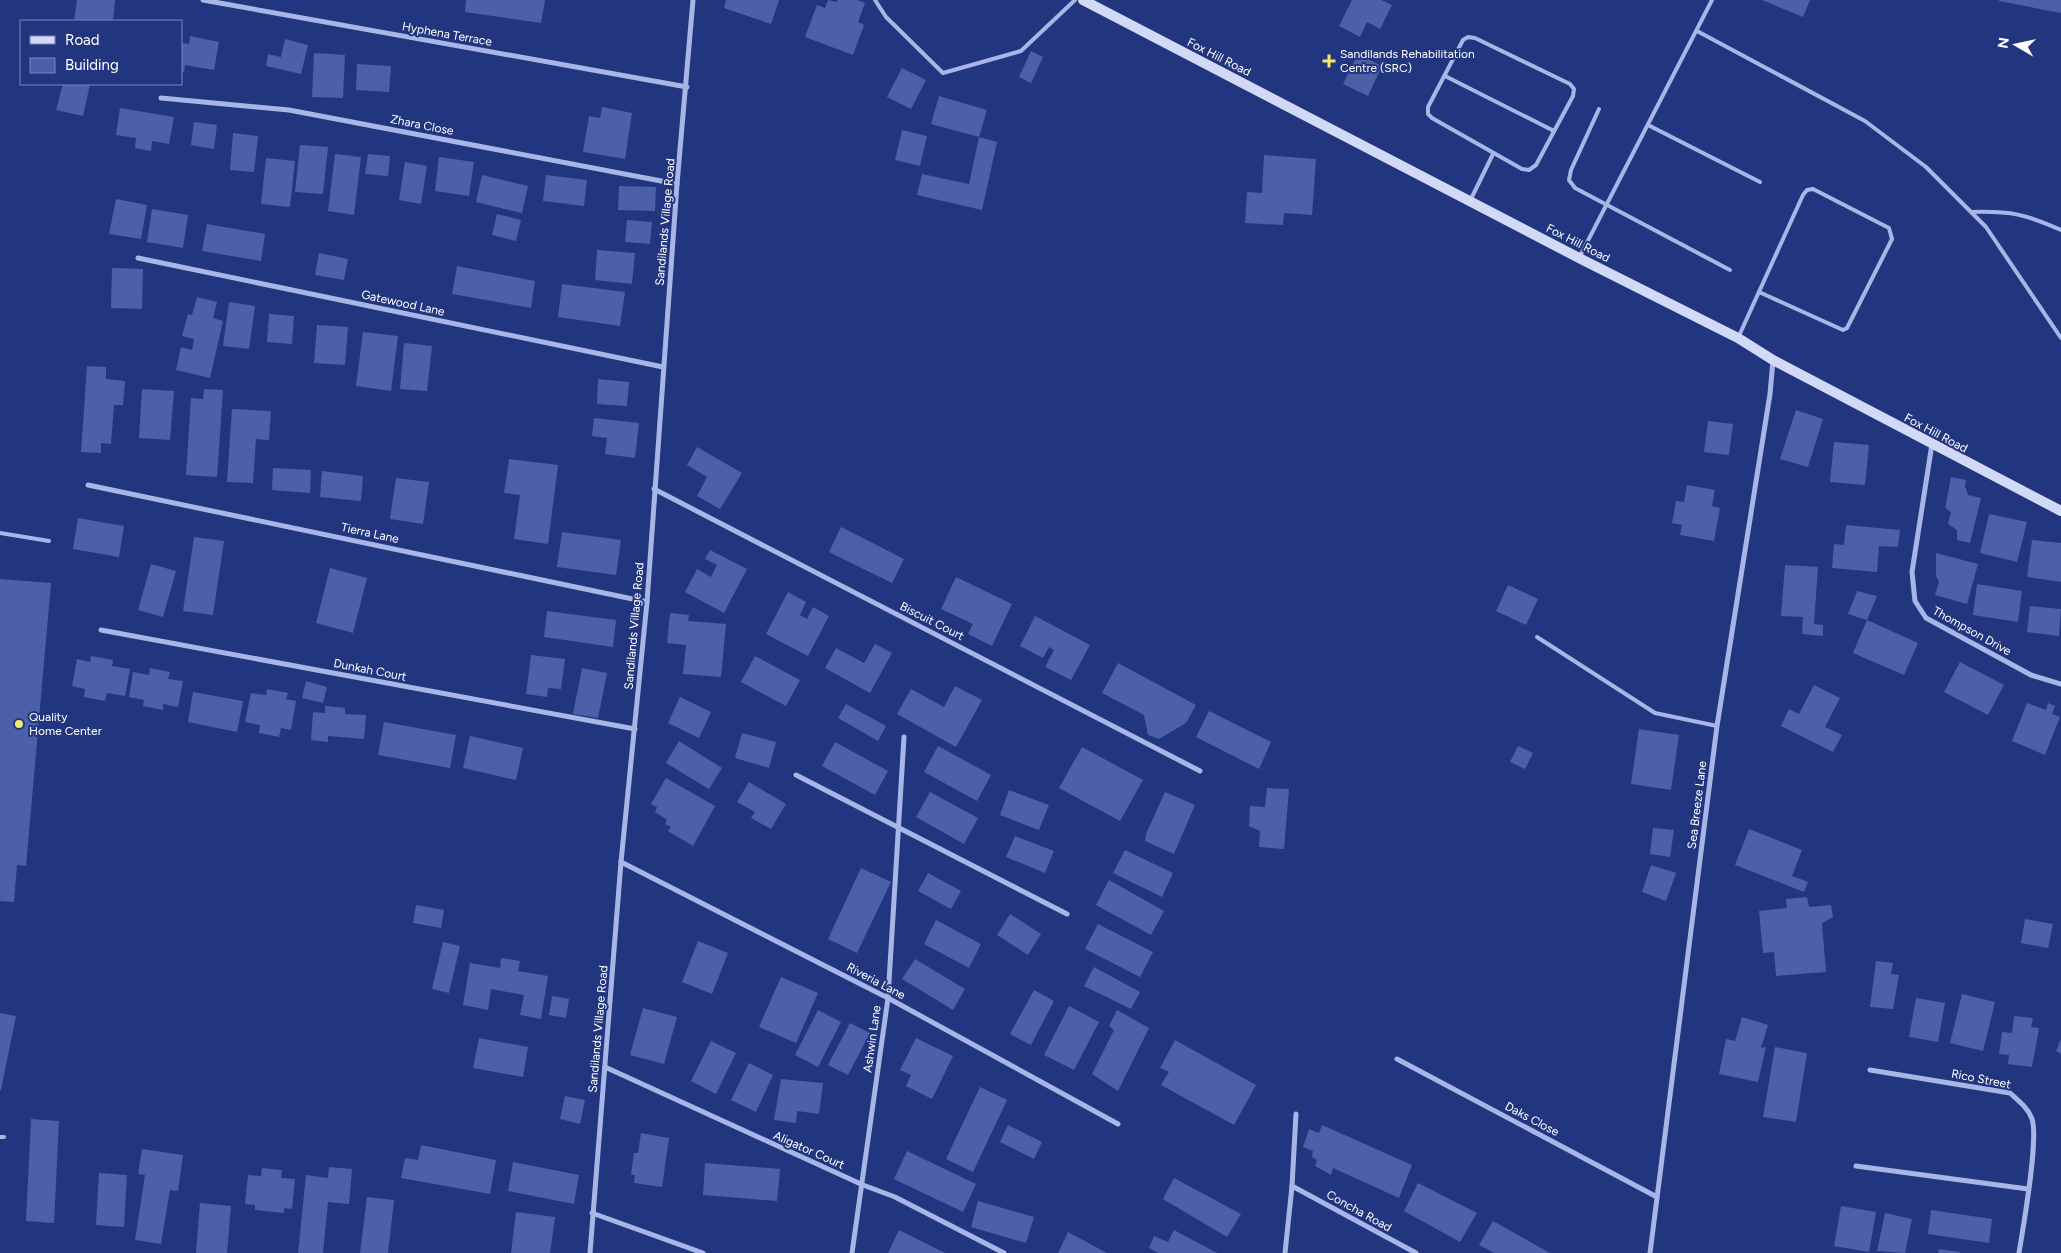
<svg xmlns="http://www.w3.org/2000/svg" width="2061" height="1253" font-family="Figtree,sans-serif">
	<rect width="100%" height="100%" fill="#22367f"/>
	<g fill="#4b60a8">
		<polygon points="77,0 115,0 113,21 74,21"/>
		<polygon points="466,0 545,0 541,23 465,12"/>
		<polygon points="726,0 779,0 771,24 724,8"/>
		<polygon points="828,0 837,2 837,0 857,0 865,3 858,22 864,25 853,55 805,37 817,5 825,8"/>
		<polygon points="1352,0 1381,0 1392,5 1380,29 1367,22 1360,37 1339,26"/>
		<polygon points="1762,0 1810,0 1803,17"/>
		<polygon points="1999,0 2061,0 2061,13 1999,1"/>
		<polygon points="190,36 219,42 214,70 185,65 184,72 181,71 181,43 189,44"/>
		<polygon points="285,39 308,45 301,74 266,66 268,54 281,57"/>
		<polygon points="1031,51 1043,57 1031,83 1019,77"/>
		<polygon points="314,53 345,55 343,98 312,97"/>
		<polygon points="1358,54 1382,66 1368,96 1343,84"/>
		<polygon points="357,64 391,66 389,92 356,90"/>
		<polygon points="902,68 926,80 911,109 887,97"/>
		<polygon points="63,84 90,84 83,116 56,110"/>
		<polygon points="939,96 987,110 979,137 931,124"/>
		<polygon points="602,107 632,113 625,159 583,152 589,116 600,118"/>
		<polygon points="120,108 174,117 169,144 152,141 151,151 135,148 136,138 116,135"/>
		<polygon points="194,122 217,125 214,149 191,145"/>
		<polygon points="902,130 927,136 920,166 895,160"/>
		<polygon points="233,133 258,136 254,172 230,170"/>
		<polygon points="979,137 997,142 982,210 917,195 922,174 969,184"/>
		<polygon points="300,145 328,147 323,194 295,192"/>
		<polygon points="335,154 361,157 354,215 328,211"/>
		<polygon points="368,154 390,156 388,176 365,174"/>
		<polygon points="1264,155 1316,159 1312,215 1284,213 1283,225 1245,223 1247,192 1262,193"/>
		<polygon points="439,157 474,162 469,196 435,191"/>
		<polygon points="266,158 295,161 290,207 261,204"/>
		<polygon points="405,162 427,166 421,204 399,200"/>
		<polygon points="482,175 528,186 522,213 476,202"/>
		<polygon points="546,175 587,180 584,206 543,201"/>
		<polygon points="619,186 656,187 655,211 618,210"/>
		<polygon points="116,199 147,205 141,239 109,234"/>
		<polygon points="152,209 188,215 183,248 147,242"/>
		<polygon points="497,214 521,220 516,241 492,235"/>
		<polygon points="627,220 652,222 650,244 625,242"/>
		<polygon points="207,224 265,234 261,261 202,251"/>
		<polygon points="597,250 635,253 632,284 595,280"/>
		<polygon points="319,253 348,259 344,280 315,275"/>
		<polygon points="457,266 535,281 531,308 452,294"/>
		<polygon points="112,268 143,269 142,309 111,308"/>
		<polygon points="562,284 625,292 620,326 558,317"/>
		<polygon points="197,297 217,302 213,318 223,321 210,378 176,370 181,347 192,350 194,339 182,336 188,314 192,315"/>
		<polygon points="229,302 255,306 249,349 223,346"/>
		<polygon points="269,314 294,316 292,344 267,342"/>
		<polygon points="317,325 348,327 345,365 314,363"/>
		<polygon points="363,332 398,336 391,391 356,386"/>
		<polygon points="404,343 432,346 427,391 400,389"/>
		<polygon points="87,366 106,367 106,379 125,381 123,405 114,405 111,444 101,443 101,453 81,452"/>
		<polygon points="598,379 629,382 627,406 597,404"/>
		<polygon points="142,389 174,391 170,440 139,438"/>
		<polygon points="204,389 223,390 217,477 186,475 191,398 203,399"/>
		<polygon points="232,409 271,411 269,440 256,439 253,483 227,482"/>
		<polygon points="1796,410 1823,419 1808,467 1780,459"/>
		<polygon points="594,418 639,423 635,458 605,454 607,438 592,436"/>
		<polygon points="1708,421 1733,424 1729,455 1704,452"/>
		<polygon points="1834,442 1869,445 1865,485 1830,482"/>
		<polygon points="697,447 742,473 720,509 697,496 707,477 687,465"/>
		<polygon points="509,459 558,465 548,544 514,539 520,495 504,493"/>
		<polygon points="273,468 311,470 310,493 272,490"/>
		<polygon points="322,471 363,476 361,501 320,497"/>
		<polygon points="1951,477 1966,480 1965,486 1968,495 1981,498 1970,543 1957,540 1957,530 1948,524 1951,512 1945,508"/>
		<polygon points="396,478 429,482 423,524 390,519"/>
		<polygon points="1687,485 1715,490 1712,506 1720,508 1714,541 1680,535 1682,525 1672,523 1676,501 1684,502"/>
		<polygon points="1989,514 2027,522 2017,562 1980,553"/>
		<polygon points="78,518 124,526 119,557 73,549"/>
		<polygon points="1846,525 1900,530 1898,547 1879,546 1877,572 1832,568 1834,544 1844,545"/>
		<polygon points="841,527 904,559 892,583 829,552"/>
		<polygon points="562,532 621,540 616,575 557,567"/>
		<polygon points="194,537 224,541 213,615 183,611"/>
		<polygon points="2032,540 2061,543 2061,582 2027,577"/>
		<polygon points="710,550 747,569 724,613 685,592 697,569 711,577 717,565 705,559"/>
		<polygon points="1936,553 1978,564 1967,604 1935,595 1939,582 1936,576"/>
		<polygon points="151,564 176,571 163,617 138,610"/>
		<polygon points="1785,565 1818,567 1814,624 1823,625 1823,636 1802,634 1803,617 1781,616"/>
		<polygon points="330,568 367,578 353,633 316,623"/>
		<polygon points="956,577 1012,604 992,646 968,634 973,624 941,609"/>
		<polygon points="0,579 51,583 26,866 17,865 14,902 0,901"/>
		<polygon points="1977,584 2022,591 2018,622 1973,615"/>
		<polygon points="1508,585 1538,599 1526,625 1496,611"/>
		<polygon points="1857,591 1877,596 1867,620 1848,614"/>
		<polygon points="788,592 806,602 800,615 807,619 813,607 829,616 808,656 766,634"/>
		<polygon points="2030,606 2061,609 2059,636 2027,632"/>
		<polygon points="547,611 616,620 613,647 544,637"/>
		<polygon points="670,613 689,615 688,621 726,624 721,677 683,674 686,645 667,643"/>
		<polygon points="1035,616 1090,645 1071,680 1045,667 1054,650 1049,647 1043,658 1020,646"/>
		<polygon points="1867,620 1918,643 1904,675 1853,653"/>
		<polygon points="875,644 892,653 870,693 825,668 836,648 864,663"/>
		<polygon points="531,655 565,659 561,689 548,688 547,697 526,694"/>
		<polygon points="91,656 113,660 112,666 130,669 125,696 107,693 105,701 84,697 85,689 72,686 77,659 90,662"/>
		<polygon points="755,656 800,680 786,706 741,682"/>
		<polygon points="1960,662 2004,685 1988,715 1944,692"/>
		<polygon points="1118,663 1196,705 1186,723 1159,739 1148,735 1144,715 1102,693"/>
		<polygon points="150,668 170,672 168,679 183,681 178,707 163,704 163,710 143,706 144,700 129,697 133,672 149,675"/>
		<polygon points="582,668 607,673 598,718 573,714"/>
		<polygon points="306,681 327,687 323,703 302,698"/>
		<polygon points="1814,685 1840,698 1825,727 1842,735 1833,752 1781,726 1789,709 1799,714"/>
		<polygon points="955,686 982,700 956,747 897,714 911,689 944,707"/>
		<polygon points="267,689 288,693 286,699 296,701 291,730 281,728 279,737 259,733 260,725 245,722 251,693 266,695"/>
		<polygon points="193,692 243,701 237,732 188,722"/>
		<polygon points="680,697 711,712 699,738 668,723"/>
		<polygon points="2027,703 2046,710 2048,703 2055,706 2052,714 2060,717 2045,755 2012,741"/>
		<polygon points="846,704 886,726 878,741 838,718"/>
		<polygon points="325,706 345,708 345,714 366,715 364,739 328,736 328,742 311,740 313,712 325,713"/>
		<polygon points="1209,711 1271,742 1259,769 1196,737"/>
		<polygon points="384,722 456,735 450,768 378,755"/>
		<polygon points="1639,729 1679,735 1671,790 1631,784"/>
		<polygon points="742,733 776,742 769,768 735,758"/>
		<polygon points="470,736 523,748 516,780 463,768"/>
		<polygon points="679,741 722,768 709,789 666,763"/>
		<polygon points="835,742 888,771 875,795 822,766"/>
		<polygon points="938,746 991,775 977,801 924,772"/>
		<polygon points="1518,746 1533,753 1525,769 1510,762"/>
		<polygon points="1082,747 1143,780 1120,821 1059,788"/>
		<polygon points="666,778 715,806 693,846 668,831 671,827 665,824 667,820 655,812 657,807 651,804"/>
		<polygon points="749,782 786,804 771,829 751,818 755,812 737,802"/>
		<polygon points="1267,788 1289,789 1284,849 1259,847 1260,831 1249,826 1250,806 1265,807"/>
		<polygon points="1009,790 1049,805 1039,830 1000,815"/>
		<polygon points="930,792 978,818 964,844 916,817"/>
		<polygon points="1165,792 1195,805 1174,854 1145,841 1146,834"/>
		<polygon points="1653,828 1674,830 1670,857 1650,854"/>
		<polygon points="1749,829 1802,850 1792,876 1808,882 1804,892 1735,865"/>
		<polygon points="1015,836 1054,851 1045,873 1006,857"/>
		<polygon points="1125,850 1173,873 1162,897 1113,873"/>
		<polygon points="1651,865 1676,873 1666,901 1642,892"/>
		<polygon points="861,868 891,882 857,953 828,939"/>
		<polygon points="928,873 961,891 951,909 918,891"/>
		<polygon points="1109,880 1164,911 1151,935 1096,905"/>
		<polygon points="1807,897 1809,907 1831,905 1833,917 1822,923 1826,972 1776,976 1774,952 1763,953 1759,911 1787,908 1786,899"/>
		<polygon points="416,905 444,910 441,928 413,923"/>
		<polygon points="1010,914 1041,934 1028,955 997,935"/>
		<polygon points="2025,919 2053,924 2048,948 2021,943"/>
		<polygon points="936,920 981,944 969,968 924,944"/>
		<polygon points="1098,924 1153,952 1140,977 1085,949"/>
		<polygon points="698,941 728,953 712,994 682,982"/>
		<polygon points="443,942 460,946 449,993 432,989"/>
		<polygon points="501,958 520,961 518,971 548,976 541,1019 520,1015 524,995 491,989 488,1010 463,1005 470,963 500,968"/>
		<polygon points="915,959 965,989 953,1010 902,979"/>
		<polygon points="1876,961 1893,963 1891,974 1899,975 1893,1009 1870,1007"/>
		<polygon points="1094,967 1140,992 1131,1009 1084,986"/>
		<polygon points="781,977 818,993 796,1043 759,1027"/>
		<polygon points="1034,990 1054,1001 1031,1045 1010,1034"/>
		<polygon points="1962,994 1995,1002 1983,1051 1950,1043"/>
		<polygon points="552,996 569,999 566,1018 549,1015"/>
		<polygon points="1916,998 1945,1003 1938,1042 1909,1037"/>
		<polygon points="1069,1006 1099,1022 1074,1070 1044,1055"/>
		<polygon points="643,1008 677,1017 664,1064 630,1055"/>
		<polygon points="818,1010 841,1022 818,1067 795,1055"/>
		<polygon points="1117,1010 1149,1028 1118,1091 1092,1074 1114,1030 1109,1026"/>
		<polygon points="0,1013 16,1016 1,1090 0,1090"/>
		<polygon points="2014,1016 2033,1018 2031,1027 2039,1028 2032,1067 2008,1064 2009,1055 1999,1054 2002,1032 2012,1033"/>
		<polygon points="1742,1017 1768,1025 1761,1048 1766,1047 1758,1082 1719,1074 1726,1039 1735,1041"/>
		<polygon points="850,1023 870,1033 848,1075 828,1065"/>
		<polygon points="479,1038 528,1047 523,1077 473,1068"/>
		<polygon points="916,1038 953,1056 932,1099 906,1086 911,1075 900,1070"/>
		<polygon points="2061,1039 2061,1054 2056,1051"/>
		<polygon points="1175,1040 1256,1085 1234,1125 1161,1085 1169,1072 1160,1068"/>
		<polygon points="711,1041 736,1053 716,1094 691,1081"/>
		<polygon points="1775,1047 1807,1053 1796,1122 1763,1117"/>
		<polygon points="749,1063 773,1075 756,1112 731,1100"/>
		<polygon points="781,1079 823,1083 819,1114 797,1111 796,1123 774,1120"/>
		<polygon points="980,1087 1007,1100 973,1172 946,1159"/>
		<polygon points="565,1096 585,1100 580,1124 560,1119"/>
		<polygon points="31,1119 59,1121 54,1223 26,1221"/>
		<polygon points="1008,1125 1042,1142 1034,1159 1000,1142"/>
		<polygon points="1322,1125 1412,1165 1399,1198 1333,1168 1331,1175 1315,1166 1317,1160 1312,1157 1313,1151 1303,1147 1309,1129 1319,1133"/>
		<polygon points="641,1133 669,1138 662,1187 634,1183 635,1175 631,1175 634,1153 638,1153"/>
		<polygon points="421,1145 496,1160 490,1194 401,1178 405,1158 418,1160"/>
		<polygon points="142,1149 183,1155 178,1191 170,1190 161,1244 135,1240 145,1175 138,1174"/>
		<polygon points="907,1151 976,1184 963,1212 894,1179"/>
		<polygon points="513,1162 579,1175 574,1204 508,1191"/>
		<polygon points="705,1163 780,1169 777,1201 703,1195"/>
		<polygon points="329,1167 352,1169 349,1204 328,1202 323,1253 298,1253 306,1175 328,1178"/>
		<polygon points="262,1168 282,1170 281,1178 295,1179 292,1209 284,1208 284,1213 255,1210 255,1205 245,1204 248,1175 261,1176"/>
		<polygon points="99,1173 127,1175 124,1227 96,1225"/>
		<polygon points="1174,1178 1241,1214 1227,1237 1163,1199"/>
		<polygon points="1418,1183 1477,1213 1460,1242 1404,1211"/>
		<polygon points="367,1197 394,1200 388,1253 360,1253"/>
		<polygon points="978,1201 1034,1217 1026,1243 971,1227"/>
		<polygon points="200,1203 231,1206 227,1253 196,1253"/>
		<polygon points="1841,1206 1876,1212 1869,1252 1834,1246"/>
		<polygon points="1931,1210 1992,1219 1989,1243 1928,1234"/>
		<polygon points="516,1212 555,1217 550,1253 511,1253"/>
		<polygon points="1885,1213 1912,1219 1905,1253 1877,1251"/>
		<polygon points="1493,1221 1550,1253 1494,1253 1479,1245"/>
		<polygon points="899,1230 945,1253 888,1253"/>
		<polygon points="1174,1230 1217,1253 1158,1253 1149,1248 1154,1236 1168,1242"/>
		<polygon points="1068,1232 1107,1253 1058,1253"/>
		<polygon points="1939,1249 1960,1252 1960,1253 1938,1253"/>
	</g>
	<g fill="none" stroke-linecap="round" stroke-linejoin="round">
		<g stroke="#a8b6e7" stroke-width="4">
			<polyline points="875,0 886,17 943,73 1021,51 1075,0"/>
			<polyline points="1697,31 1865,121 1926,167 1986,227 2061,338"/>
			<polygon points="1468,37 1475,38 1570,84 1574,89 1573,96 1536,165 1529,170 1522,169 1432,118 1428,114 1428,107 1463,40"/>
			<polyline points="1445,76 1554,131"/>
			<polyline points="1599,109 1571,170 1569,180 1575,188 1730,270"/>
			<polyline points="1648,125 1760,182"/>
			<polyline points="1470,201 1493,154"/>
			<path d="M1972,212c39,-1 53,2 89,18"/>
			<polyline points="1579,258 1712,0"/>
			<polyline points="1738,338 1803,195 1807,190 1813,189 1889,228 1892,239 1847,328 1843,330 1759,292"/>
			<polyline points="0,533 49,541"/>
			<polyline points="1537,637 1655,713 1717,726"/>
			<polyline points="0,1137 4,1137"/>
		</g>
		<g stroke="#a8b6e7" stroke-width="5">
			<polyline points="203,0 687,87"/>
			<polyline points="161,98 289,110 677,184"/>
			<polyline points="138,258 663,367"/>
			<polyline points="1932,444 1912,572 1915,601 1926,618 2031,675 2061,684"/>
			<polyline points="88,485 647,602"/>
			<polyline points="654,489 1200,771"/>
			<polyline points="101,630 635,729"/>
			<polyline points="796,775 1067,914"/>
			<polyline points="621,862 888,998 1118,1124"/>
			<polyline points="1397,1059 1657,1197"/>
			<polyline points="605,1067 863,1185 895,1197 1004,1253"/>
			<path d="M1870,1070l140,23c9,8 18,15 22,26 7,20 -9,109 -13,134"/>
			<polyline points="1856,1166 2028,1189"/>
			<polyline points="1292,1186 1416,1253"/>
			<polyline points="592,1213 703,1253"/>
			<polyline points="590,1253 621,862 647,602 677,184 693,0"/>
			<polyline points="852,1253 888,998 904,737"/>
			<polyline points="1285,1253 1292,1186 1296,1114"/>
			<polyline points="1650,1253 1717,726 1770,394 1773,360"/>
		</g>
		<polyline stroke="#d2d9f6" stroke-width="10" points="1083,0 1579,258 1738,338 1773,360 2061,511"/>
	</g>
	<g fill="#f2e96a" stroke="#22367f" stroke-width="2">
		<path d="M1326.5 53.5h5v5h5v5h-5v5h-5v-5h-5v-5h5z"/>
		<circle cx="19" cy="724" r="5"/>
	</g>
	<g text-anchor="middle" dominant-baseline="central" stroke-width="4" stroke-linejoin="round" paint-order="stroke">
		<g font-size="12" fill="#fff" stroke="#22367f">
			<text transform="translate(447 34) rotate(10)">Hyphena Terrace</text>
			<text transform="translate(1219 57) rotate(27)">Fox Hill Road</text>
			<text transform="translate(422 125) rotate(11)">Zhara Close</text>
			<text transform="translate(665 222) rotate(-85)">Sandilands Village Road</text>
			<text transform="translate(1578 243) rotate(27)">Fox Hill Road</text>
			<text transform="translate(403 303) rotate(12)">Gatewood Lane</text>
			<text transform="translate(1936 433) rotate(28)">Fox Hill Road</text>
			<text transform="translate(370 533) rotate(12)">Tierra Lane</text>
			<text transform="translate(932 621) rotate(27)">Biscuit Court</text>
			<text transform="translate(634 626) rotate(-85)">Sandilands Village Road</text>
			<text transform="translate(1972 631) rotate(29)">Thompson Drive</text>
			<text transform="translate(370 670) rotate(11)">Dunkah Court</text>
			<text transform="translate(1697 805) rotate(-83)">Sea Breeze Lane</text>
			<text transform="translate(876 981) rotate(28)">Riveria Lane</text>
			<text transform="translate(598 1029) rotate(-85)">Sandilands Village Road</text>
			<text transform="translate(872 1039) rotate(-82)">Ashwin Lane</text>
			<text transform="translate(1981 1079) rotate(11)">Rico Street</text>
			<text transform="translate(1532 1119) rotate(28)">Daks Close</text>
			<text transform="translate(809 1150) rotate(24)">Aligator Court</text>
			<text transform="translate(1359 1211) rotate(29)">Concha Road</text>
		</g>
		<g font-size="12" fill="#fff" stroke="#22367f" text-anchor="start">
			<text x="1340" y="54">Sandilands Rehabilitation<tspan x="1340" dy="14">Centre (SRC)</tspan></text>
			<text x="29" y="717">Quality<tspan x="29" dy="14">Home Center</tspan></text>
		</g>
	</g>
	<rect x="20" y="20" width="162" height="65" fill="#22367f" stroke="#7a86b2"/>
	<rect x="30" y="36" width="25" height="8" fill="#d2d9f6" stroke="#7a86b2"/>
	<text x="65" y="45" font-size="15" fill="#ffffff">Road</text>
	<rect x="30" y="58" width="25" height="15" fill="#4b60a8" stroke="#7a86b2"/>
	<text x="65" y="70" font-size="15" fill="#ffffff">Building</text>
	<g transform="translate(2016 45) rotate(279)" stroke="#22367f" stroke-width="4" paint-order="stroke">
	<path d="M0-4L9 19L0 12L-9 19Z" fill="#ffffff"/>
	<text y="-8" font-size="14" font-weight="bold" text-anchor="middle" fill="#ffffff">N</text>
	</g>
</svg>
